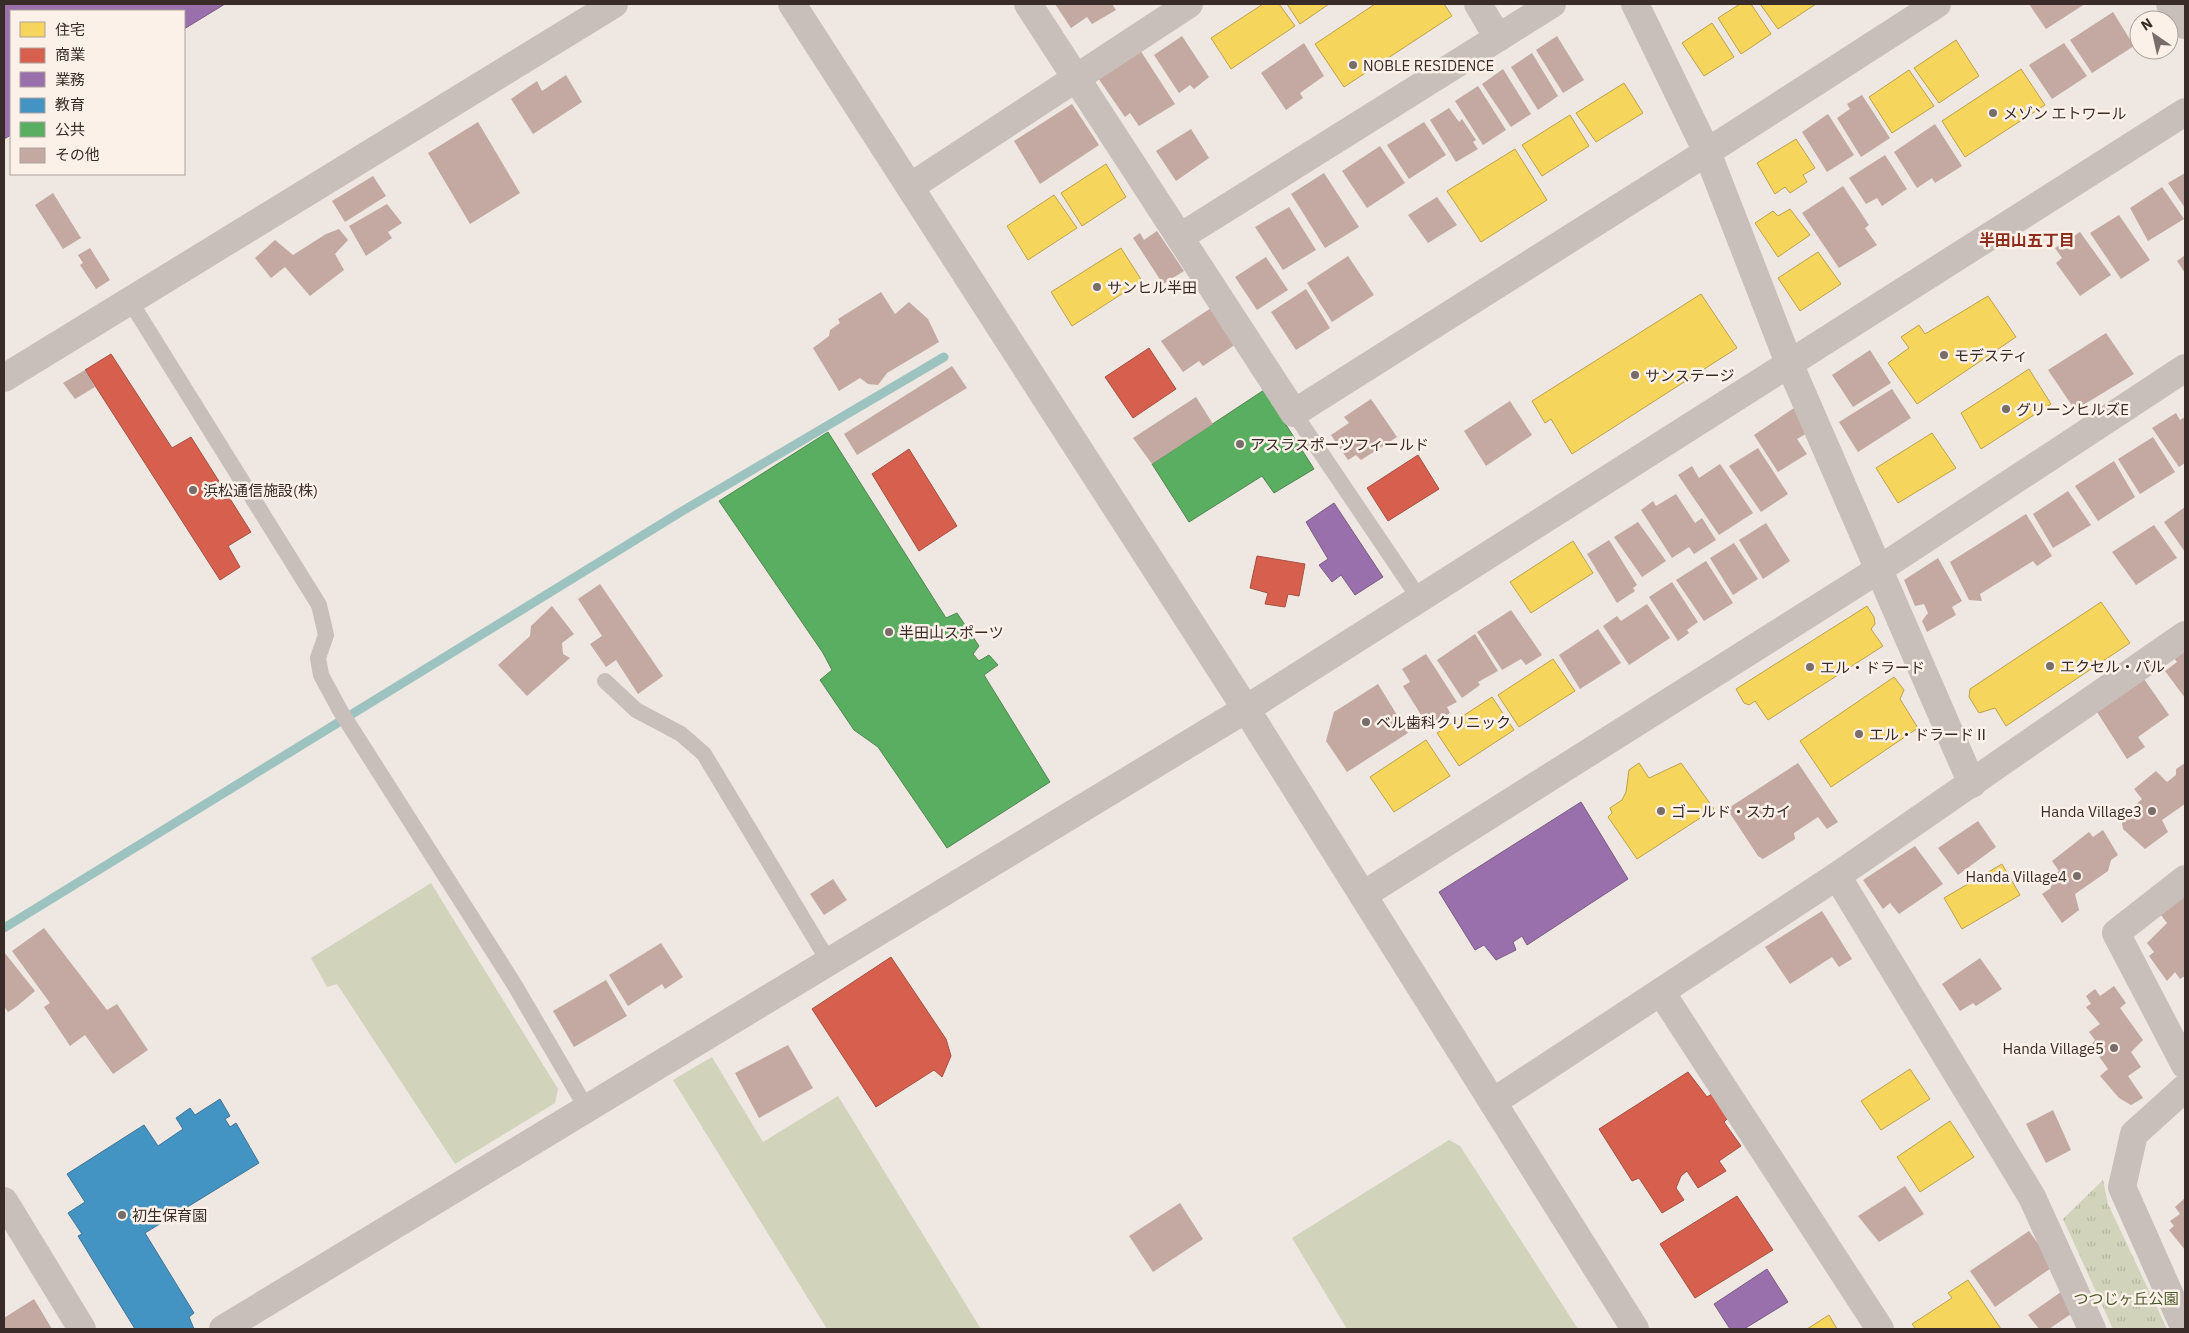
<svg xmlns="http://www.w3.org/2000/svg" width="2189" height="1333" font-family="'IBM Plex Sans','Noto Sans JP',sans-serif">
	<defs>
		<pattern id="park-tufts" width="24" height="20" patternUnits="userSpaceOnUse" patternTransform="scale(1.25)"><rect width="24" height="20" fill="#d1d4bb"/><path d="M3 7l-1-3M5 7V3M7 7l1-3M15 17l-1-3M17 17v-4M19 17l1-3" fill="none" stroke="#b4b6a1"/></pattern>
	</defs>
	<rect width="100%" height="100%" fill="#eee7e2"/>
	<g fill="#d1d4bb">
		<polygon points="431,883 558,1089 555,1103 455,1164 337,984 327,987 311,958"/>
		<polygon points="712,1057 763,1142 838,1096 981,1329 827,1329 673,1080"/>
		<polygon points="1449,1140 1460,1146 1578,1329 1347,1329 1292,1238"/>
	</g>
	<polygon fill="url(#park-tufts)" points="2103,1180 2108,1204 2167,1329 2113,1329 2063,1219"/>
	<g fill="#f6d55c" stroke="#bda24c">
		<polygon points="1263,4 1279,4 1295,26 1231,69 1211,38"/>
		<polygon points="1287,4 1329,4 1300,24"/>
		<polygon points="1375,4 1444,4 1452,16 1344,87 1315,44"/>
		<polygon points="1740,4 1751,4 1771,34 1741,54 1718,18"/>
		<polygon points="1760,4 1816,4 1778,29"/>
		<polygon points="1712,23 1734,57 1704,76 1682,43"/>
		<polygon points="1956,40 1979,76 1939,103 1914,68"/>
		<polygon points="2021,69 2045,105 1965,157 1942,121"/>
		<polygon points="1909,70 1934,106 1892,133 1869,97"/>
		<polygon points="1624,83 1643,113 1596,142 1576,113"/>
		<polygon points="1570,115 1589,146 1542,176 1522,145"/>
		<polygon points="1796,139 1815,168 1803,175 1807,182 1790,193 1785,187 1775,194 1757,163"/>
		<polygon points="1515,149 1547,200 1481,242 1447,191"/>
		<polygon points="1106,164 1126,197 1082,226 1061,193"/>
		<polygon points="1054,195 1077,228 1028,260 1007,226"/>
		<polygon points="1790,209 1810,235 1778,257 1755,223 1773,211 1778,216"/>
		<polygon points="1121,248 1142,281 1072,326 1051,292"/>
		<polygon points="1818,252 1841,284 1800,311 1778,278"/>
		<polygon points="1701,294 1737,348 1572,454 1551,419 1545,423 1532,401"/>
		<polygon points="1988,296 2016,337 1917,404 1888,363 1909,348 1901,337 1919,325 1925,334"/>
		<polygon points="2029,369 2051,404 1981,449 1961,413"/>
		<polygon points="1932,433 1956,468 1898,503 1876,468"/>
		<polygon points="1573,541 1593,573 1531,613 1510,582"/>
		<polygon points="2101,602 2130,643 2006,726 1995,708 1979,713 1969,697 1970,689"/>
		<polygon points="1867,606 1874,617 1875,624 1871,629 1883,646 1768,720 1755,701 1749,705 1744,703 1736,689"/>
		<polygon points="1553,659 1575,691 1519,727 1498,695"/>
		<polygon points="1894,677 1904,690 1900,699 1918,728 1831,787 1800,741"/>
		<polygon points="1492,697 1514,730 1459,766 1437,733"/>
		<polygon points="1426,740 1450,776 1394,812 1370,777"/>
		<polygon points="1639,763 1649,778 1681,763 1714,809 1637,859 1608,817 1612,813 1610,808 1622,800 1626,792 1629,770"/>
		<polygon points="2002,864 2020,895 1962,929 1944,898"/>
		<polygon points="1910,1069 1930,1099 1881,1130 1861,1101"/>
		<polygon points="1950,1121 1974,1157 1920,1192 1897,1157"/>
		<polygon points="1968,1280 2001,1329 1916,1329 1912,1324 1952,1298 1948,1293"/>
		<polygon points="1829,1315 1837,1329 1807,1329"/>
	</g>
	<g fill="#d6604d" stroke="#a75042">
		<polygon points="1149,348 1176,389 1133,418 1105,377"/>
		<polygon points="111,354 172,448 191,437 251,532 228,546 240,567 220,580 85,370"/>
		<polygon points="909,449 957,526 919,551 872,474"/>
		<polygon points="1418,455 1439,489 1388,521 1367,488"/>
		<polygon points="1257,556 1305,564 1299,596 1288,594 1285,607 1265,604 1268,593 1250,588"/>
		<polygon points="891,957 946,1039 951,1056 942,1077 934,1070 876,1107 812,1009"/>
		<polygon points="1688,1072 1707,1097 1715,1092 1731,1115 1724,1122 1741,1146 1719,1161 1726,1171 1698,1188 1687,1171 1681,1176 1676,1188 1684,1200 1662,1213 1639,1178 1632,1181 1599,1129"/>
		<polygon points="1737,1196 1773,1250 1695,1298 1660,1244"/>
	</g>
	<g fill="#9970ab" stroke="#7c5c84">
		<polygon points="4,4 225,4 184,29 184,11 11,11 11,135 4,139"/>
		<polygon points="1334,503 1383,577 1355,595 1341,575 1332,582 1319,565 1328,559 1306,522"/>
		<polygon points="1581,802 1628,879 1527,945 1522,936 1513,942 1516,950 1496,960 1484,945 1475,950 1439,892"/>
		<polygon points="1767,1269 1788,1302 1744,1329 1730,1329 1714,1304"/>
	</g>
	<polygon fill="#4393c3" stroke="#407494" points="220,1099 230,1116 225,1119 230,1127 236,1123 259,1163 145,1233 194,1313 189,1317 194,1329 135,1329 78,1236 82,1234 68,1213 85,1202 67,1174 144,1125 158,1146 183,1129 176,1118 190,1108 195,1115"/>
	<g fill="#5aae61" stroke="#508750">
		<polygon points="1264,390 1314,469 1274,493 1262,476 1189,522 1152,464"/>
		<polygon points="828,432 946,618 957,613 979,646 973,654 979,661 989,655 998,665 984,675 1050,782 947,848 878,747 854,730 820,680 832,670 823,653 719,501"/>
	</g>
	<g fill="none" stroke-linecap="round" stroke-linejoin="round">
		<polyline stroke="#9cc3bf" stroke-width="9" points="4,928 684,510 944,357"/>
	</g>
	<g fill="#c3a9a2">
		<polygon points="1055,4 1112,4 1116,10 1092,24 1087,17 1071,28"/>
		<polygon points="2029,4 2085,4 2046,29"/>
		<polygon points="2113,12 2134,46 2092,73 2070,40"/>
		<polygon points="1182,36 1209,77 1194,89 1190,85 1179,93 1154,55"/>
		<polygon points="1557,36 1584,80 1563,93 1536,50"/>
		<polygon points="1304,43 1324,76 1300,93 1303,98 1286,110 1261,73"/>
		<polygon points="2064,43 2087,76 2052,99 2029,65"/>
		<polygon points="1140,50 1175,104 1139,126 1130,113 1125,117 1098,78"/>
		<polygon points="1532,53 1558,96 1538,110 1511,67"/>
		<polygon points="1503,69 1531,114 1511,127 1482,84"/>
		<polygon points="566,75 582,102 533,134 511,99 537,81 542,91"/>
		<polygon points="1478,86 1506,130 1483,145 1455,101"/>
		<polygon points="1862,95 1890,138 1861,157 1837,118 1850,109 1847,104"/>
		<polygon points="1072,104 1099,145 1040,184 1014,141"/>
		<polygon points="1449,108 1459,122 1462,119 1476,140 1473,142 1478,149 1456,162 1430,120"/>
		<polygon points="1828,114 1854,155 1827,172 1802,132"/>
		<polygon points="478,122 520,193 470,224 428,153"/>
		<polygon points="1424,122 1446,155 1409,179 1387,145"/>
		<polygon points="1935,124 1962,166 1935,183 1932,178 1917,188 1894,152"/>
		<polygon points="1191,129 1209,158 1176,181 1156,151"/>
		<polygon points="1380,146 1405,183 1367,208 1342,171"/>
		<polygon points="1885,155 1907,189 1882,206 1877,198 1866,204 1849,178"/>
		<polygon points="1324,173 1359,227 1325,248 1291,194"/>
		<polygon points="2185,173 2185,208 2168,183"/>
		<polygon points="373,176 386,196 345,222 332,201"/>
		<polygon points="1843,186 1869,225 1865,228 1877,245 1839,268 1802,213"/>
		<polygon points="2162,187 2184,219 2148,241 2130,208"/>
		<polygon points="53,193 81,238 63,249 35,205"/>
		<polygon points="1437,197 1457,225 1428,243 1408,215"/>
		<polygon points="387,204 402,223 388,232 392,238 366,256 349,226"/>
		<polygon points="1289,207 1316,250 1283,270 1255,227"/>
		<polygon points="2119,215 2150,260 2121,279 2090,233"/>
		<polygon points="339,229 348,240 335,254 344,270 310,296 285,267 271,278 255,258 275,240 293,255 326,234"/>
		<polygon points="1157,231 1184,271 1163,284 1133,238 1140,233 1144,240"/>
		<polygon points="2080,232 2111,275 2080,296 2056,263 2062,258 2055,248"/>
		<polygon points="90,248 110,280 96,289 80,265 83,263 78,255"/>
		<polygon points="2185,255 2185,273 2177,261"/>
		<polygon points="1348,256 1374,295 1332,322 1307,283"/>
		<polygon points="1266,257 1288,290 1257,310 1235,277"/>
		<polygon points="1306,289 1330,328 1296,350 1271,312"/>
		<polygon points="881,292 895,314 909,302 928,319 939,342 887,373 878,385 868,384 860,378 839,391 813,348 829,336 830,330 840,323 838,319"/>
		<polygon points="1211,308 1236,344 1203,366 1199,361 1183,372 1161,341"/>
		<polygon points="2106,333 2134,374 2075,410 2048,370"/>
		<polygon points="1870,350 1891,383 1853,407 1832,375"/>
		<polygon points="952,366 967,388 857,455 844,434"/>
		<polygon points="85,370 95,387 75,399 63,383"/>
		<polygon points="1892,389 1911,418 1858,452 1839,422"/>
		<polygon points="1196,397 1213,424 1152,464 1133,438"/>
		<polygon points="1371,399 1397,437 1361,460 1356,455 1348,460 1331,435 1349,423 1344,417"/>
		<polygon points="1510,401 1532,435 1486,466 1464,431"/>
		<polygon points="1794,408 1809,432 1797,439 1807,454 1778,472 1754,435"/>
		<polygon points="2176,413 2180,420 2185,417 2185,463 2179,467 2152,428"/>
		<polygon points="2153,437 2175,472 2140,494 2118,459"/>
		<polygon points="1758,448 1788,494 1761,512 1729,466"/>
		<polygon points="2114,461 2135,497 2098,521 2075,486"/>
		<polygon points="1720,464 1753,513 1719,535 1678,475 1692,466 1699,478"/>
		<polygon points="2068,491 2091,525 2053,548 2033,514"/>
		<polygon points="1676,494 1695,523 1702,518 1716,540 1694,554 1689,547 1672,558 1641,510 1653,501 1656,506"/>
		<polygon points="2185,507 2185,552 2164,522"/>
		<polygon points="2026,514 2052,556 2037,566 2033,561 1980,594 1982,601 1969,600 1950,562"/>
		<polygon points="1638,522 1666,561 1642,577 1614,537"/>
		<polygon points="1766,523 1790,561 1763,579 1739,540"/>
		<polygon points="2154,525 2177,558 2136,585 2112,552"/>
		<polygon points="1609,540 1637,585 1633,588 1635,591 1617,603 1587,554"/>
		<polygon points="1734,543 1758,579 1733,595 1710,558"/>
		<polygon points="1938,558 1962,601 1952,607 1956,615 1927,632 1922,621 1928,613 1924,604 1915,606 1904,580"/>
		<polygon points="1706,561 1733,603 1704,621 1676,580"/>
		<polygon points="1672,582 1698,622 1687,630 1689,633 1678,641 1649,597"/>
		<polygon points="600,584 663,676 638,694 616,660 606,667 590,644 602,636 578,599"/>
		<polygon points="1647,604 1670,638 1629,665 1603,626 1617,616 1621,621"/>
		<polygon points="552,606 574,634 562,643 563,654 570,658 527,696 498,665 530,636 531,626"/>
		<polygon points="1511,610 1542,655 1526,665 1521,659 1502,670 1477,632"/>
		<polygon points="1598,629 1621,663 1580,689 1559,655"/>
		<polygon points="1475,634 1498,671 1478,682 1480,685 1462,698 1437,660"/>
		<polygon points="2184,651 2185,654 2185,698 2165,671 2177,662 2174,658"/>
		<polygon points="1426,654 1457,702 1447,707 1450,713 1428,726 1403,686 1410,682 1402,669"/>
		<polygon points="2144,679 2169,715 2138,737 2145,747 2127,759 2097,712"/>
		<polygon points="1378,684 1408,733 1347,772 1326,741 1334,712"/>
		<polygon points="1798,763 1838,822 1827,829 1818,817 1794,833 1795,839 1763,859 1758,856 1727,809"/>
		<polygon points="2185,763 2185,804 2162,820 2168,832 2145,849 2123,829 2121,818 2142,799 2134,789 2156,771 2167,782 2176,775 2176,769"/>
		<polygon points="1978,821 1996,847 1958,875 1938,848"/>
		<polygon points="2103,830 2118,855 2111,860 2108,871 2075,894 2079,910 2062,923 2042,894 2051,888 2046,880 2059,871 2052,861 2089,832 2093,837"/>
		<polygon points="1915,846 1943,884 1899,914 1890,903 1883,909 1863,880"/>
		<polygon points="833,879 847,900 824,915 810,894"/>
		<polygon points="2183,897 2185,899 2185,976 2180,979 2175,972 2167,981 2149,956 2154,952 2147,943 2167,923 2161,915"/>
		<polygon points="1822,911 1852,959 1839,967 1832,957 1790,984 1765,947"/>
		<polygon points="44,928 107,1010 117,1004 148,1050 113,1074 85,1035 70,1046 44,1007 50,1003 12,951"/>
		<polygon points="661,943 683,977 665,989 662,984 628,1006 609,975"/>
		<polygon points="4,952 35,991 16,1007 8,1012 4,1006"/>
		<polygon points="1980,958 2002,989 1976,1006 1973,1003 1960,1011 1942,984"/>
		<polygon points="606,980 627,1016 574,1047 553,1011"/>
		<polygon points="2114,986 2126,1003 2120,1008 2143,1040 2131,1052 2141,1067 2128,1076 2143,1098 2131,1105 2119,1098 2100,1076 2108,1069 2091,1045 2095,1040 2089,1032 2100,1024 2086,1007 2091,1004 2086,996 2095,989 2100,996"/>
		<polygon points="788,1045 813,1088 759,1118 735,1073"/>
		<polygon points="2053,1110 2071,1150 2046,1163 2026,1124"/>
		<polygon points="1905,1186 1924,1214 1879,1242 1858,1216"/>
		<polygon points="2185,1198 2185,1250 2169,1230 2174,1226 2170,1221 2180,1214 2175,1207"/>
		<polygon points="1180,1203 1203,1239 1153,1272 1129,1236"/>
		<polygon points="2029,1231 2054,1266 1995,1307 1970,1271"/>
		<polygon points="2061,1292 2074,1312 2049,1329 2039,1329 2028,1315"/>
		<polygon points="34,1299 52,1329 4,1329 4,1318"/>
	</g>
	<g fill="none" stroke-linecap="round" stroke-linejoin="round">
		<g stroke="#c8bfba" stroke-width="16">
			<polyline points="130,301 319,605 326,635 318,658 321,675 341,712 514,984 587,1109"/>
			<polyline points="1294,413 1419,598"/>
			<polyline points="605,681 636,710 681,734 704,754 829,962"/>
		</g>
		<g stroke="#c8bfba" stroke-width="28">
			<polyline points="1028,4 1294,413 1707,152 1635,4"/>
			<polyline points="1478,4 1498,38"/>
			<polyline points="1937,4 1707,152 1789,363 1972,784"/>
			<polyline points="2170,4 2185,25"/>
			<polyline points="910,187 1189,4"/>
			<polyline points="1180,237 1552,4"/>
			<polyline points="1837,876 2032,1197 2092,1329"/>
			<polyline points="2185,879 2116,933 2185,1065"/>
			<polyline points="1363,895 1878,570 2185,368"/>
			<polyline points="1661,992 1880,1329"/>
			<polyline points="2185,1088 2134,1134 2122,1187 2185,1329"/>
			<polyline points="1493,1102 1837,876 2185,635"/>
		</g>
		<g stroke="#c8bfba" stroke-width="28">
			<polyline points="792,4 1246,709 1635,1329"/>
			<polyline points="4,378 614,4"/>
			<polyline points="4,1201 82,1329"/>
			<polyline points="223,1329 1246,709 2185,112"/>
		</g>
	</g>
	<g fill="#786d69" stroke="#fbf1e9" stroke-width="2">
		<circle cx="1353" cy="65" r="5"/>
		<circle cx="1993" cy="113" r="5"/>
		<circle cx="1097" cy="287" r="5"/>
		<circle cx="1944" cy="355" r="5"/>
		<circle cx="1635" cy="375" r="5"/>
		<circle cx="2006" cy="409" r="5"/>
		<circle cx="1240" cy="444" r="5"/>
		<circle cx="193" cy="490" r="5"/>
		<circle cx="889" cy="632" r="5"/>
		<circle cx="2050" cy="666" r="5"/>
		<circle cx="1810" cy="667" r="5"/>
		<circle cx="1366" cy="722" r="5"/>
		<circle cx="1859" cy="734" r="5"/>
		<circle cx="1661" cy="811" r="5"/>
		<circle cx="2152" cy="811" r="5"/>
		<circle cx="2077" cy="876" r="5"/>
		<circle cx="2114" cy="1048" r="5"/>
		<circle cx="122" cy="1215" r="5"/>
	</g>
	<g text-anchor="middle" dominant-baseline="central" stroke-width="5" stroke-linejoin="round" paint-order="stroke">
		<g font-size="15" fill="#392c28" stroke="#fbf1e9" text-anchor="start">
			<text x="1363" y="65">NOBLE RESIDENCE</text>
			<text x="2003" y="113">メゾン エトワール</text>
			<text x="1107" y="287">サンヒル半田</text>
			<text x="1954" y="355">モデスティ</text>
			<text x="1645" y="375">サンステージ</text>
			<text x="2016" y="409">グリーンヒルズE</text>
			<text x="1250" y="444">アスラスポーツフィールド</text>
			<text x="203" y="490">浜松通信施設(株)</text>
			<text x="899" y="632">半田山スポーツ</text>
			<text x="2060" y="666">エクセル・パル</text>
			<text x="1820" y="667">エル・ドラード</text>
			<text x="1376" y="722">ベル歯科クリニック</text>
			<text x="1869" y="734">エル・ドラードⅡ</text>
			<text x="1671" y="811">ゴールド・スカイ</text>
			<text x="2142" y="811" text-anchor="end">Handa Village3</text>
			<text x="2067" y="876" text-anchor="end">Handa Village4</text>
			<text x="2104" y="1048" text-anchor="end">Handa Village5</text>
			<text x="132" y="1215">初生保育園</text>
		</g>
		<g font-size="15" fill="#4c592a" stroke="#fbf1e9">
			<text x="2126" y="1298">つつじヶ丘公園</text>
		</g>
		<g font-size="16" font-weight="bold" fill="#8d2c1b" stroke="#fbf1e9">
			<text x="2027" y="240">半田山五丁目</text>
		</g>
	</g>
	<rect width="2189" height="1333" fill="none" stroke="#392c28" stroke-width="10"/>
	<rect x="10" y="10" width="175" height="165" fill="#fbf1e9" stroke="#ada29c"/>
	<rect x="20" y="22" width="25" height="15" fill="#f6d55c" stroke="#ada29c"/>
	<text x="55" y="35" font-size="15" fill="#392c28">住宅</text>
	<rect x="20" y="48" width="25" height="15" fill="#d6604d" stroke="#ada29c"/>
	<text x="55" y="60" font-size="15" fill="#392c28">商業</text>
	<rect x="20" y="72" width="25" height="15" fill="#9970ab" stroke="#ada29c"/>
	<text x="55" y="85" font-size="15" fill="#392c28">業務</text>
	<rect x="20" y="98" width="25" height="15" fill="#4393c3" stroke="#ada29c"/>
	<text x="55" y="110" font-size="15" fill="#392c28">教育</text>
	<rect x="20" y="122" width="25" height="15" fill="#5aae61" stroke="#ada29c"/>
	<text x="55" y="135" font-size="15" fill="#392c28">公共</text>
	<rect x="20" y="148" width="25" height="15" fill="#c3a9a2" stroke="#ada29c"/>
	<text x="55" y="160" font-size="15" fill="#392c28">その他</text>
	<g transform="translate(2154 35) rotate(326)"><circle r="24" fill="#fbf1e9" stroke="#ada29c"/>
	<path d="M0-4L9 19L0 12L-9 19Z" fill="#786d69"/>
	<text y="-8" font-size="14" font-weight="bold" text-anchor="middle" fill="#392c28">N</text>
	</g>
</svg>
